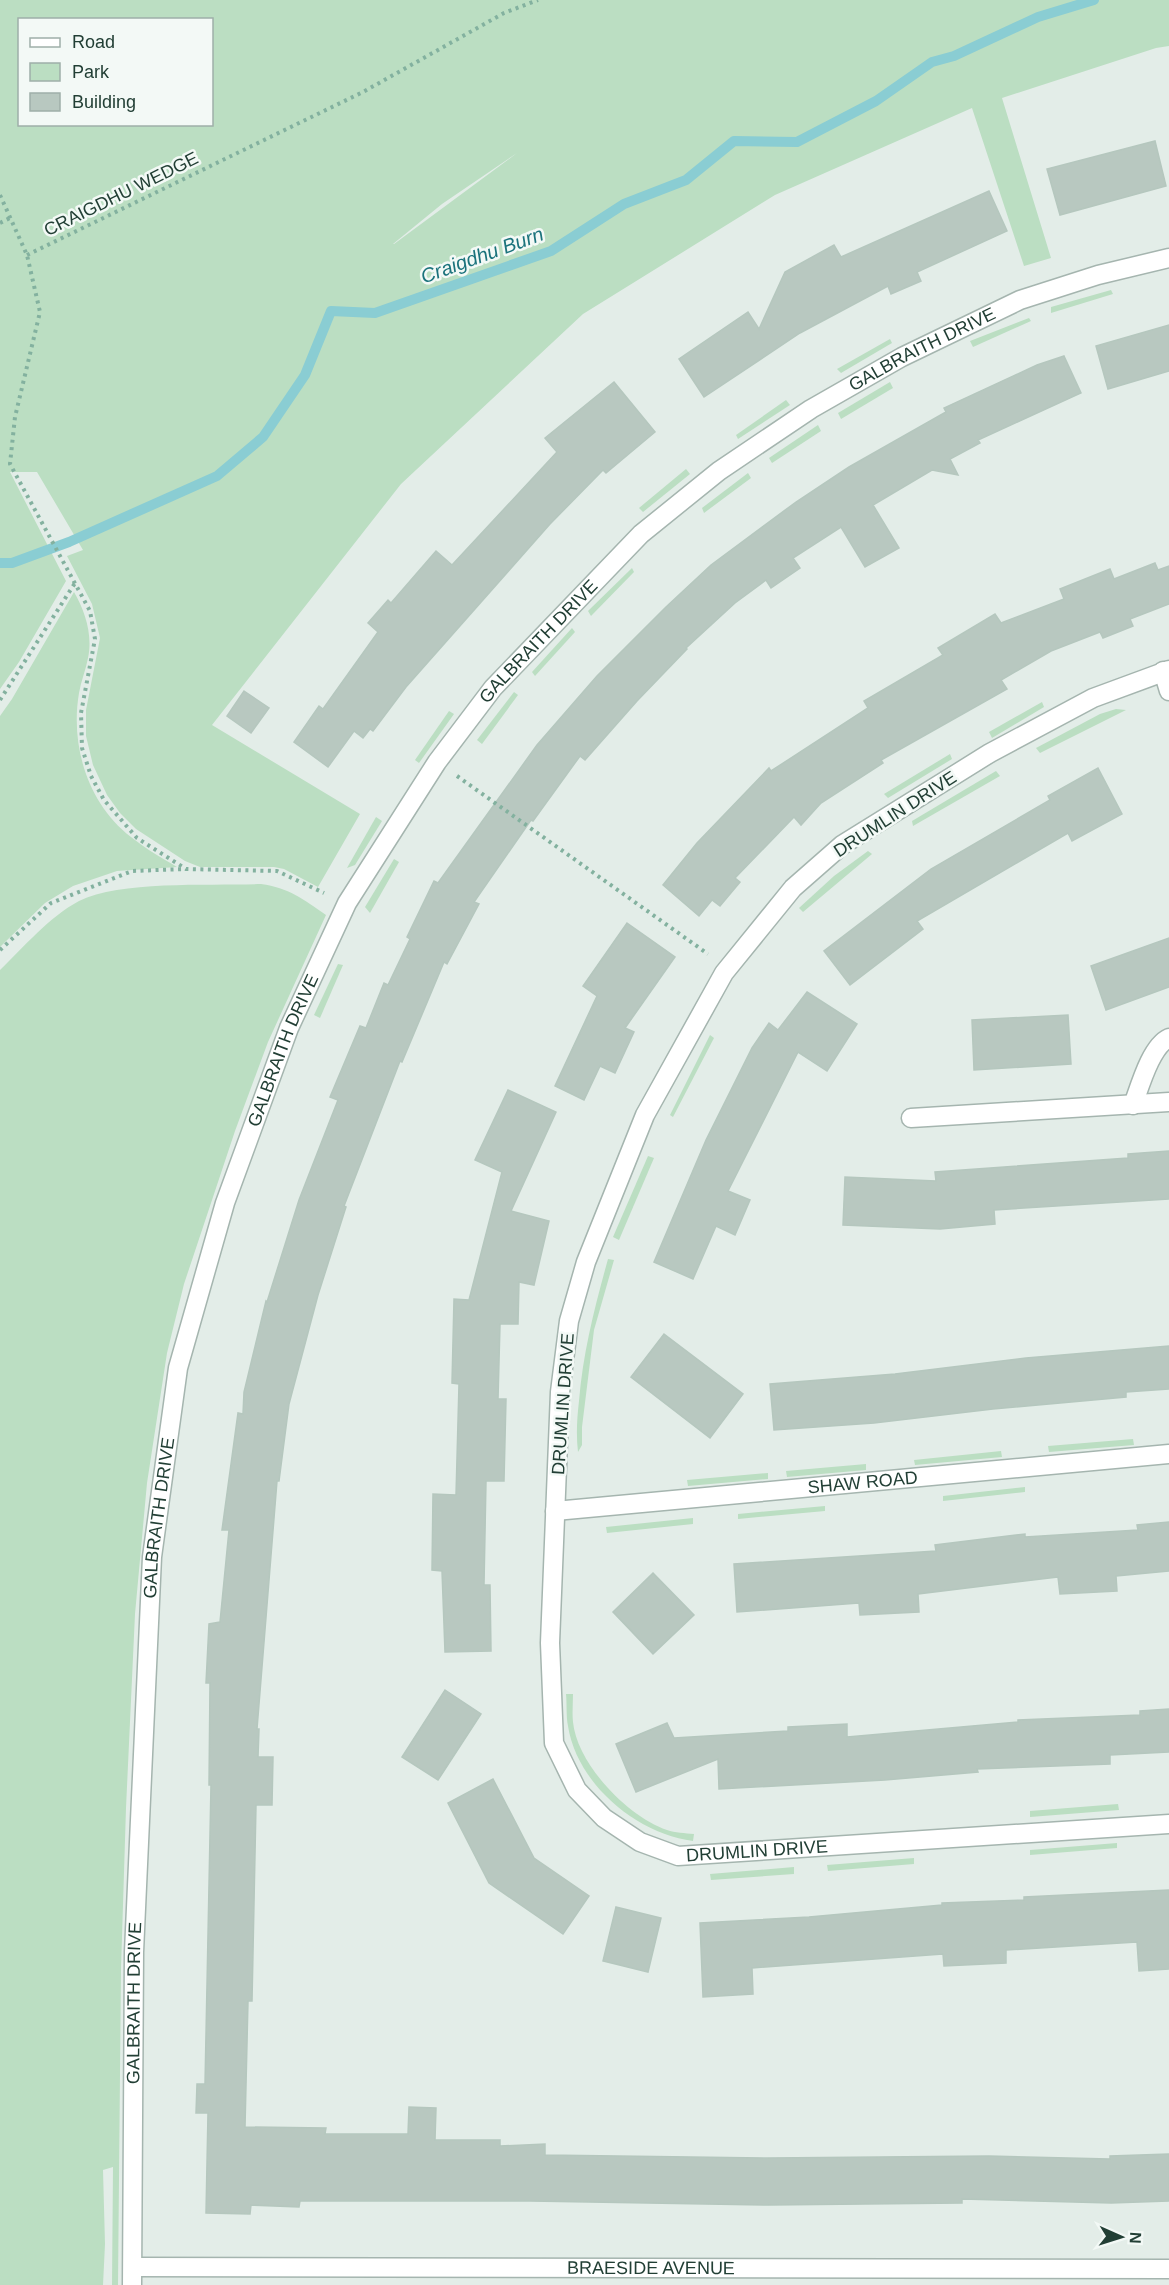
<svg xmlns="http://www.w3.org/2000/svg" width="1169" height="2285" font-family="Helvetica,sans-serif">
	<rect width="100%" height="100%" fill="#e3ede8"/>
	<g fill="#bbdec2" fill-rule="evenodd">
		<path d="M0,0h1169v46l-13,2 -154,50 49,160 -27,8 -52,-158 -197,87 -192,119 -182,170 -189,241 148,89 -42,73 -34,-18 -10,-2h-74l-15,-6 -49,-32 -16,-16 -13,-18 -14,-30 -7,-29v-26l14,-72 -8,-34 -25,-48 16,-6 -46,-78h-27l56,109 -47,81 -19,27zM20,20h192v104h-192zM517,153l-123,91h-1l49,-40z"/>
		<polygon points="1111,290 1113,294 1051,313 1051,307"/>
		<polygon points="1029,318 1031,321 973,347 970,341"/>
		<polygon points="890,339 892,343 841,373 837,369"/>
		<polygon points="890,382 893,388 841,419 838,413"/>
		<polygon points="786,400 790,405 738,439 736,435"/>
		<polygon points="818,425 821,431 772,463 769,458"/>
		<polygon points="686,469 690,474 643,512 639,508"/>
		<polygon points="748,473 751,478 704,513 702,508"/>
		<polygon points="632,568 634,572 591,616 588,611"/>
		<path d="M74,592c11,19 19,43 14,66 -2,11 -7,23 -9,35 -9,53 9,111 52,144 15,12 31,21 46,30l-60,4 -44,15 -28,17 -45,44v-231l12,-17z"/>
		<polygon points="572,628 575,632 535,676 532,672"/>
		<polygon points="514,692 518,695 482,744 477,740"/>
		<polygon points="1042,702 1044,707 992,738 989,732"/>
		<polygon points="1116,709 1126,710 1040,753 1036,748 1100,714"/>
		<polygon points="449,711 454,714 419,763 415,760"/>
		<polygon points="950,754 952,759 888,798 884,794"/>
		<polygon points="996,771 1000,776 913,826 912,821"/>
		<polygon points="376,817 382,821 355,865 347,868"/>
		<polygon points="868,851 872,854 803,912 799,908 834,876"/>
		<polygon points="394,859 399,862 370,913 365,907"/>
		<path d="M261,884c28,4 42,15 65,31l-58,127 -33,89 -51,153 -17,69 -20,130 -12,131 -9,194 -5,161 -3,316h-6l1,-118 -10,3 2,74 -2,41h-103v-1315c25,-24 49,-53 79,-69 42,-21 133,-15 182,-17z"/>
		<polygon points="338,964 343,965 320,1018 314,1015"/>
		<polygon points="710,1035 714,1038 673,1117 670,1115"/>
		<polygon points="648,1156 654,1158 619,1240 613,1237"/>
		<path d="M608,1259l6,1 -20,70 -12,97v18l-4,7c-2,-17 -1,-34 1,-51 4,-49 16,-95 29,-142z"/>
		<polygon points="1133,1439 1134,1445 1049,1452 1048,1446"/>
		<polygon points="1001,1451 1002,1457 915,1465 914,1460"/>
		<polygon points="866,1464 866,1470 787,1477 786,1471"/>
		<polygon points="768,1473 768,1479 688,1486 687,1480"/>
		<polygon points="1025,1487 1025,1492 943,1501 943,1496"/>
		<polygon points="825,1506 825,1511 738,1519 738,1514"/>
		<polygon points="693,1518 693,1524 607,1533 606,1527"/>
		<path d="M566,1694h7c0,9 -1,19 0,28 4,42 55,95 94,108 8,3 18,3 27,4l-1,7c-56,-7 -116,-57 -125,-115 -2,-10 -1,-22 -2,-32z"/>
		<polygon points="1118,1804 1119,1810 1030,1817 1030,1811"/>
		<polygon points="1117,1843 1117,1848 1030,1855 1030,1850"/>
		<polygon points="914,1858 914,1864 828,1871 827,1865"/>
		<polygon points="794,1867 794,1874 711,1880 710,1874"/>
	</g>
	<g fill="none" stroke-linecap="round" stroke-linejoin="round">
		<polyline stroke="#8acdd3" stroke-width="10" points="0,563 12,563 69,542 217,476 263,437 305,375 331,311 375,313 551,251 624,204 686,180 734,141 797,142 876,101 932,62 954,56 1038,17 1094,0"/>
	</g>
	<g fill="#b8c8c0" stroke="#b5c7be" stroke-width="1.5">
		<polygon points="1155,141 1166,186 1060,215 1047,169"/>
		<polygon points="989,191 1007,231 917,272 921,281 891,294 888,286 800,333 704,397 679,359 748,312 759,329 785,272 834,245 841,257"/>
		<polygon points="1169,325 1169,371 1108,389 1096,346"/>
		<polygon points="1064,356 1081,393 978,440 980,443 950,459 958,475 932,470 873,505 899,548 865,567 841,527 793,558 800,568 771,588 766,580 735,603 686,648 687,649 637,701 585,760 580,756 533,821 531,820 474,902 479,904 447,964 444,962 402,1062 400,1061 344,1206 346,1207 318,1295 289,1404 279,1481 277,1481 257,1729 259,1729 258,1757 273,1757 272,1805 256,1805 252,2001 248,2001 245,2127 326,2128 325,2134 408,2134 409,2107 436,2108 435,2140 500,2140 500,2146 545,2144 545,2155 768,2158 989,2156 1110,2159 1110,2156 1169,2154 1169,2201 1111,2203 962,2199 962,2203 768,2205 530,2201 300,2201 299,2207 251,2205 250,2214 206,2213 208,2113 196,2113 197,2084 205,2084 211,1785 209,1785 210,1683 206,1683 209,1624 220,1622 229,1530 222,1530 238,1413 243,1414 244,1392 266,1301 267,1302 299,1200 338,1100 330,1097 360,1026 366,1028 384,983 388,985 410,939 407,937 434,881 438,883 537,745 597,676 666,607 711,565 796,502 849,467 946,412 944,408 1037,365"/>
		<polygon points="614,382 655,432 606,473 603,470 550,524 406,687 373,731 370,729 363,738 354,731 328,767 294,742 319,706 323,709 378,632 368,623 388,600 391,603 436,551 452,565 557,452 545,438"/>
		<polygon points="1155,563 1158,570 1169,566 1169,604 1130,619 1133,626 1103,638 1100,632 1051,651 1001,680 1007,689 881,760 883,763 821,803 801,825 794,817 735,878 740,882 720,906 712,900 699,916 663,885 697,843 769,768 771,771 868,708 864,701 943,655 938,648 995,614 1001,623 1064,599 1060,589 1110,569 1114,579"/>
		<polygon points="244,691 269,708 251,733 227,716"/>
		<polygon points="1098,768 1122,814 1072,841 1068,833 917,921 923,929 850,985 824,951 931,869 1050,800 1048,796"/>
		<polygon points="627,923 675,957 625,1028 634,1032 615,1073 600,1066 584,1100 555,1086 597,996 583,986"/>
		<polygon points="1169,938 1169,987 1106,1010 1091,966"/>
		<polygon points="807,992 857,1024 827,1071 798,1052 728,1191 750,1200 735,1235 716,1226 693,1279 654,1262 706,1140 752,1048 769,1023 778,1030"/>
		<polygon points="1068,1015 1071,1064 974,1070 972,1020"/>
		<polygon points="508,1090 556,1112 511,1211 549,1221 534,1285 519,1282 518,1324 500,1324 498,1399 506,1399 504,1481 486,1481 484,1585 490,1585 491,1651 445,1652 442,1571 432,1570 433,1494 456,1495 459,1384 452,1383 454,1299 469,1300 502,1172 475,1160"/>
		<polygon points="1169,1151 1169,1199 994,1210 995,1224 940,1229 843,1225 845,1177 936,1181 935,1172 1128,1158 1128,1154"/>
		<polygon points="664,1334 743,1394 710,1438 631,1377"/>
		<polygon points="1169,1346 1169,1389 1126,1392 1126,1397 993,1409 874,1423 774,1430 770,1384 895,1374 1026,1358"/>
		<polygon points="1169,1522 1169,1571 1116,1576 1117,1591 1060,1594 1058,1577 918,1594 919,1612 860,1615 859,1603 737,1612 734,1564 936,1551 935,1545 1025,1534 1025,1537 1138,1530 1137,1525"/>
		<polygon points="653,1573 694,1615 653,1654 613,1612"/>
		<polygon points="445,1690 481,1714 438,1780 402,1757"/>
		<polygon points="1169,1709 1169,1752 1110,1755 1110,1764 977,1769 978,1772 885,1780 719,1789 718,1759 636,1792 616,1744 667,1723 674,1738 788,1731 788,1727 847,1724 847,1737 1018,1722 1018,1720 1140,1715 1140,1711"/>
		<polygon points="493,1779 534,1858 589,1896 563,1934 489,1883 448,1803"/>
		<polygon points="1169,1890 1169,1969 1139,1971 1137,1942 1006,1950 1006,1963 944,1966 943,1954 752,1968 753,1994 703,1997 700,1923 809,1917 942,1905 942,1903 1024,1900 1024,1897"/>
		<polygon points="616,1907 661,1918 648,1972 603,1961"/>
	</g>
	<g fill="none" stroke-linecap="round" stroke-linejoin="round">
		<g stroke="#a5b5af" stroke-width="21">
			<g id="street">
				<path id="s1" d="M1169,670l-76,28 -103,55 -148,92 -49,43 -69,85 -79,142 -59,147 -17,59 -9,71 -10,251 4,100 23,47 27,28 36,24 38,14 491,-32"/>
				<polyline points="1163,671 1169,691"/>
				<path d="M1133,1105c7,-19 18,-59 36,-67"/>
				<polyline points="911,1118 1169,1102"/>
				<path id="s2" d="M555,1511l614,-57"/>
				<path id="s3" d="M133,2267l1036,2"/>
				<path id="s4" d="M132,2285l2,-333 18,-395 26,-189 47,-165 64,-175 58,-125 90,-141 56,-74 148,-154 78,-63 92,-62 91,-52 118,-57 78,-25 71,-17"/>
			</g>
		</g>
		<g stroke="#83b19f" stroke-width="4" stroke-dasharray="3 4.5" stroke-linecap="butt">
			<polyline points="0,195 27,255 40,312 15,417 10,464 90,611 95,639 81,713 82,748 91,776 104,800 137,838 186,869 277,871 324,893"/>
			<polyline points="0,223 10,218"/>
			<polyline points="27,255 363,92 504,13 538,0"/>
			<polyline points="0,700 75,583"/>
			<polyline points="457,776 708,954"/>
			<polyline points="0,950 51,903 132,871 185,869"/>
		</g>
		<use href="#street" stroke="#fff" stroke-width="18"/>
	</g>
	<g text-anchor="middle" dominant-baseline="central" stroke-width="5" stroke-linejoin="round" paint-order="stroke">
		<g font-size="18" fill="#223f35" stroke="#f3f9f6">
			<text transform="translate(121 194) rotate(-26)">CRAIGDHU WEDGE</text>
			<text stroke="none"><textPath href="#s4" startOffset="2226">GALBRAITH DRIVE</textPath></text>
			<text stroke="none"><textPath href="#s4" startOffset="1740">GALBRAITH DRIVE</textPath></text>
			<text transform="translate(895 814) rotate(-33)">DRUMLIN DRIVE</text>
			<text stroke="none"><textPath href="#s4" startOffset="1254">GALBRAITH DRIVE</textPath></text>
			<text transform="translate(563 1404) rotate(-86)">DRUMLIN DRIVE</text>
			<text stroke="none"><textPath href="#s2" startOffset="309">SHAW ROAD</textPath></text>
			<text stroke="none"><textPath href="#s4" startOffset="768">GALBRAITH DRIVE</textPath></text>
			<text stroke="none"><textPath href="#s1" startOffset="1606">DRUMLIN DRIVE</textPath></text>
			<text stroke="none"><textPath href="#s4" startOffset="282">GALBRAITH DRIVE</textPath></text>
			<text stroke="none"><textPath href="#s3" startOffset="518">BRAESIDE AVENUE</textPath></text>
		</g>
		<g font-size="20" font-style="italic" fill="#1b737c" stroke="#f3f9f6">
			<text transform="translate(482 255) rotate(-20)">Craigdhu Burn</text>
		</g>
	</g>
	<rect x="18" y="18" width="195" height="108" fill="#f3f9f6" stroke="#9fafa9" stroke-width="1.5"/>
	<rect x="30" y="38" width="30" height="9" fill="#ffffff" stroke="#9fafa9" stroke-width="1.5"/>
	<text x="72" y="48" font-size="18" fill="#223f35">Road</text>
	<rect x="30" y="63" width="30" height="18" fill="#bbdec2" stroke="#9fafa9" stroke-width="1.5"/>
	<text x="72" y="78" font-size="18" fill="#223f35">Park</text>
	<rect x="30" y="93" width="30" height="18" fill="#b8c8c0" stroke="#9fafa9" stroke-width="1.5"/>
	<text x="72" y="108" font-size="18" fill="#223f35">Building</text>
	<g transform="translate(1121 2237) rotate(93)" stroke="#f3f9f6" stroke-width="4.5" paint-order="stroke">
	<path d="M0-4.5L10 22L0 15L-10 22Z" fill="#223f35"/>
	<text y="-9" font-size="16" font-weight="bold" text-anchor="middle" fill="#223f35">N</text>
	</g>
</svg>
